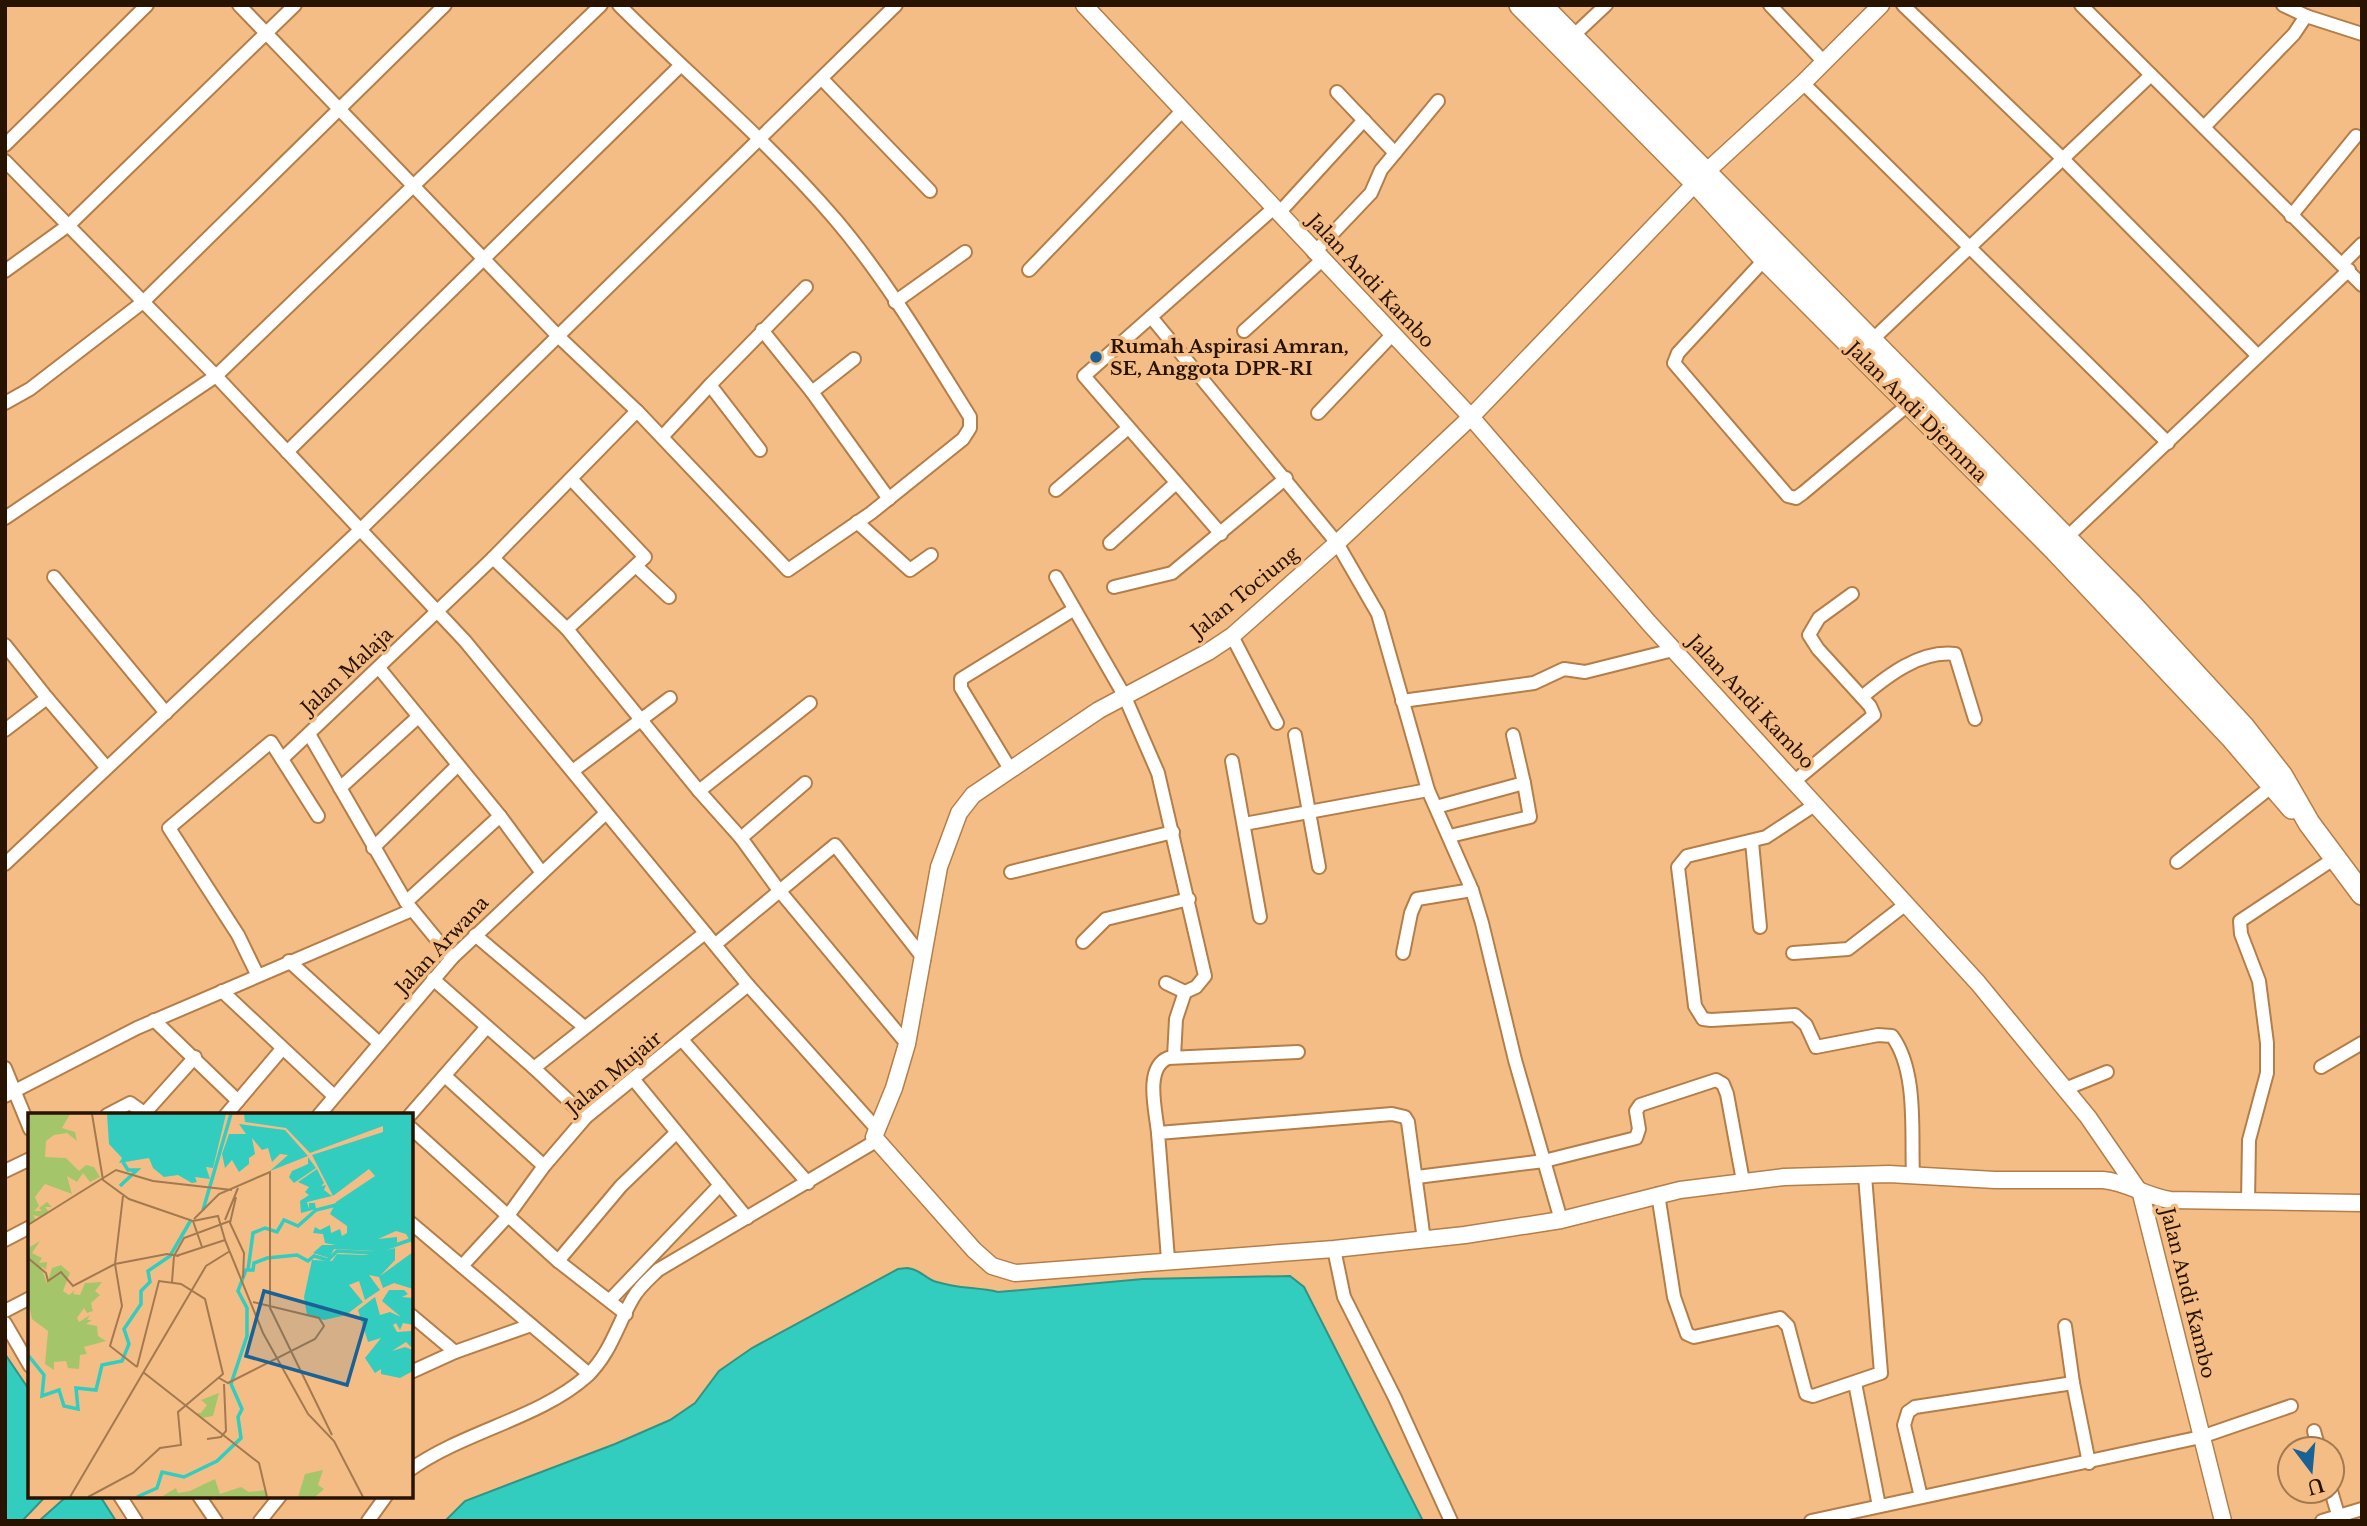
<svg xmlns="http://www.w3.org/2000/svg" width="2367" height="1526" font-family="'Libre Baskerville',serif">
	<rect width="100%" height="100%" fill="#f5bd86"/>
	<g fill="#32cdbe" stroke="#2f9585" stroke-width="2">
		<path d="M907,1268c14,1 18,11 30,14 22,7 40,5 61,10l145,-13 147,-3 14,11 119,234h-978l20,-20 150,-57 55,-24 25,-17 24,-32 33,-23 146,-79z"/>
		<polygon points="5,1354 30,1391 30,1496 46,1496 22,1521 5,1521"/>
		<polygon points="67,1496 100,1496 116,1521 39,1521"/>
	</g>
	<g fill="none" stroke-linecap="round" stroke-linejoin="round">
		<g stroke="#b37e48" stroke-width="16">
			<g id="minor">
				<path d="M239,5l319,331 79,75 151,159 83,-57 92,-74 7,-11v-11c-42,-67 -84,-138 -135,-198 -66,-77 -144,-142 -216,-214"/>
				<polyline points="1770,5 1824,62"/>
				<polyline points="1903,5 2064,160 2258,356"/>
				<polyline points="2081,5 2362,285"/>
				<polyline points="2283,5 2306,16"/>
				<polyline points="1573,36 1606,5"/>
				<polyline points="822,79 930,191"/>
				<polyline points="1803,83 2168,443"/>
				<polyline points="1337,92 1395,153"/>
				<polyline points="2205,126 2294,34 2306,16 2362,34"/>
				<polyline points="5,145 147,5"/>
				<polyline points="5,161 216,376 465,641 748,985 876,1128"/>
				<polyline points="1279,213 1364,120"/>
				<polyline points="2291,216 2356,136"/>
				<polyline points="1314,253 1371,193 1381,170 1438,101"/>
				<polyline points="1765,259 1678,353 1674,363 1788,496 1796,498 1803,493 1909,404"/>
				<polyline points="2342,264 2362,244"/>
				<polyline points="1029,270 1183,110"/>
				<polyline points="5,271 70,224 295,5"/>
				<polyline points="895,302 965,252"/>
				<polyline points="1151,317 1337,543 1378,614 1428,790 1472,890 1482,923 1515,1060 1561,1220"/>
				<polyline points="762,330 812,392 889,499"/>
				<polyline points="1244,331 1322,260"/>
				<polyline points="1871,341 2151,75"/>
				<polyline points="812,392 854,359"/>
				<polyline points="5,403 30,389 143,302 445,5"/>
				<polyline points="1318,413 1392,335"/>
				<polyline points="662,437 710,385"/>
				<polyline points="760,450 710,385 806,287"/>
				<polyline points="287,452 680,66"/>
				<polyline points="1056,490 1127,429"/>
				<polyline points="5,518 216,376 601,5"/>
				<polyline points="857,522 910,570 931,555"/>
				<polyline points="1221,534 1084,376 1274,208"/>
				<polyline points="2062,542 2349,270"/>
				<polyline points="1110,543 1176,483"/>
				<polyline points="493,558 567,629 699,791 741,838 778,889 907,1044"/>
				<polyline points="637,567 669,597"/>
				<polyline points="54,577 166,713"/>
				<polyline points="1056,577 1124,695 1158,773 1205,976 1196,987 1185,992 1166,983"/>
				<polyline points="1114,587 1172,573 1286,478"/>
				<polyline points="567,629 645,557 571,479"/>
				<polyline points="1232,636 1277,723"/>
				<polyline points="5,645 47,698 5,730"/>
				<polyline points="379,668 500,816 542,873"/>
				<path d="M1862,697c25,-21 58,-47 93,-43l20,65"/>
				<polyline points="47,698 106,767"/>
				<polyline points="1402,701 1534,683 1564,669 1585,672 1673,650"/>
				<polyline points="309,734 406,902 452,958"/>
				<polyline points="1295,735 1319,867"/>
				<polyline points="282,759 493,558 637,411"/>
				<polyline points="1232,761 1260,917"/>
				<polyline points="1010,769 961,688 961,679 1073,610"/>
				<polyline points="574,770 670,698"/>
				<polyline points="1796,780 1874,715 1870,706 1818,649 1809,635 1819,618 1852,594"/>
				<polyline points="340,788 418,717"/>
				<polyline points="699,791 810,703"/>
				<path d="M1816,804l-50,33 -79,19 -9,11 17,139 8,13 8,1 84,-5 11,10 10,22 62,-12 14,1c26,35 19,97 21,139"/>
				<polyline points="1436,807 1524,783 1513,735"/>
				<polyline points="1244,824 1428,790"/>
				<polyline points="1450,836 1530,817 1524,783"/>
				<polyline points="741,838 805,783"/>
				<polyline points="1752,842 1760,927"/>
				<polyline points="373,848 458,765"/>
				<polyline points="2177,862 2271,787"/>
				<polyline points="5,864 361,529 896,5"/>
				<polyline points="1011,872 1173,832"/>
				<polyline points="406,902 500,816"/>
				<polyline points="475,935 583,1026"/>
				<polyline points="1083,942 1106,919 1189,899"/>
				<polyline points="717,943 835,845 924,959"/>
				<polyline points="1403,953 1411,913 1417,899 1472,890"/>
				<polyline points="1793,953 1848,949 1906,904"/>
				<polyline points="289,961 379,1043"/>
				<polyline points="257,974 238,935 169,828 271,742 318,816"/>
				<polyline points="433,979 534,1068 705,933"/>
				<polyline points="222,991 334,1096"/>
				<polyline points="154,1020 238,1101"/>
				<polyline points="683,1041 808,1183"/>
				<polyline points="1174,1057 1176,1019 1185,992"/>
				<polyline points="2321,1067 2362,1043"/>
				<polyline points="5,1068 30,1129"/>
				<polyline points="534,1068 586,1117"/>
				<polyline points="445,1076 544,1166"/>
				<polyline points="634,1080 747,1218"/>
				<polyline points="2065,1089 2107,1072"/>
				<polyline points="5,1096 137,1028 412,910"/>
				<polyline points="107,1115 130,1103 144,1113"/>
				<polyline points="143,1115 195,1057"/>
				<polyline points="226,1115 282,1049"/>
				<polyline points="319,1115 452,958 606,813"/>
				<polyline points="410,1115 486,1028"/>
				<polyline points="411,1128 558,1261 626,1314"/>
				<path d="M1158,1133c-2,-22 -14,-65 10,-75l130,-6"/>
				<polyline points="5,1171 30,1159"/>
				<polyline points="1417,1177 1544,1161 1636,1138 1639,1129 1636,1111 1640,1105 1716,1080 1723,1084 1727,1094 1743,1181"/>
				<polyline points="1658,1194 1674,1297 1687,1334 1694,1337 1780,1318 1788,1326 1806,1394 1813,1396 1881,1373 1865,1176"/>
				<polyline points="2248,1202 2249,1140 2267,1073 2267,1043 2259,981 2241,934 2240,921 2335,858"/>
				<polyline points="411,1223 589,1374"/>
				<polyline points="5,1240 30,1227"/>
				<polyline points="1334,1249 1344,1297 1395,1398 1451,1521"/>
				<polyline points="1168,1259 1158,1133 1392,1114 1405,1117 1408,1122 1424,1240"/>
				<polyline points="558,1261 621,1186 676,1133"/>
				<polyline points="462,1266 507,1217 544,1166 586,1117 748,985"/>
				<polyline points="610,1300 720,1185"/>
				<polyline points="5,1311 30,1298"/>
				<polyline points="411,1315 455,1352 411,1372"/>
				<polyline points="5,1323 30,1366"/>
				<polyline points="2065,1326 2073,1383 2089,1463"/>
				<polyline points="455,1352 531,1325"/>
				<polyline points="1855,1383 1879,1506"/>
				<polyline points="2314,1431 2319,1449"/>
				<path d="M411,1469c54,-38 129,-51 176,-93 24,-23 30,-51 46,-78 6,-11 17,-20 25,-28l218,-129"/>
				<polyline points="2331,1491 2340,1521"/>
				<polyline points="120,1496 136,1521"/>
				<polyline points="199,1496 216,1521"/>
				<polyline points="1921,1497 1904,1425 1908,1412 1915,1407 2073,1383"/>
				<polyline points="260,1521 280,1496"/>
				<polyline points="368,1521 386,1496"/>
				<polyline points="1811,1521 2201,1437 2291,1406"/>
				<polyline points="2322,1521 2362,1509"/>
			</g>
		</g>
		<g stroke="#b37e48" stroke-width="19">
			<g id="tertiary">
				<polyline points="1084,5 1471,417 1649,623 1978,983 2088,1117 2141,1194 2223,1521"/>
				<path d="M1881,5l-78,78 -97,89 -235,245 -134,126 -105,93 -24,16 -109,58 -126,85 -14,18 -20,54 -32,177 -13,44 -20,49 100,113 18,16 23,7 319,-24 131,-14 96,-15 119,-30 104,-13 105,-3 106,6h108c24,2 42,16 67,20l192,3"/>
			</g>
		</g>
		<g stroke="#b37e48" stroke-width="24">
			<g id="trunk">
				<polyline points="1520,5 1696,183 1765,259 2054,549 2231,737 2292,808"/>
				<polyline points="1541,5 2132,605 2243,726 2282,776 2309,823 2362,894"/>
			</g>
		</g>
		<use href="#minor" stroke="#fff" stroke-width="12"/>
		<use href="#tertiary" stroke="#fff" stroke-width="16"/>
		<use href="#trunk" stroke="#fff" stroke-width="21"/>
	</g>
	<circle fill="#1a6296" stroke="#f5bd86" stroke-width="2.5" cx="1096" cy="357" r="7"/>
	<g text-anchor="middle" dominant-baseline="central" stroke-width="7" stroke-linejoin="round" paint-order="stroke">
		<g font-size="19" fill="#271300" stroke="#f5bd86">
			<text transform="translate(1371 281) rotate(47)">Jalan Andi Kambo</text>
			<text transform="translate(1917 412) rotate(45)">Jalan Andi Djemma</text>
			<text transform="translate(1245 592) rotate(-39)">Jalan Tociung</text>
			<text transform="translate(347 671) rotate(-43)">Jalan Malaja</text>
			<text transform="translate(1751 702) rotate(47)">Jalan Andi Kambo</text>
			<text transform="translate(442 945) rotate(-47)">Jalan Arwana</text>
			<text transform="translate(614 1073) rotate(-40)">Jalan Mujair</text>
			<text transform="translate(2188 1293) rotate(76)">Jalan Andi Kambo</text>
		</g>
		<g font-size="19" font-weight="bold" fill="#271300" stroke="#f5bd86" text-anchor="start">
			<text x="1110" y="346">Rumah Aspirasi Amran,<tspan x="1110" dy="22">SE, Anggota DPR-RI</tspan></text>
		</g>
	</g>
	<g transform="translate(28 1113)">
		<rect width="385" height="385" fill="#f5bd86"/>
		<path d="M0,1h42l-8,14 13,4 2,9 -10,-8 -13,2 -8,6 -1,16 21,1 13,13 7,-6 8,2 6,10 -10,5 -7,-9 -6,9 -10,-6 5,18 -27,-10 -10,13 4,9 -5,5h8l-3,-3 8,-6 5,5h-7l4,5 -9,5 -7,-2 3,5 -8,4zM12,128l-8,12 10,5 -3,5 8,-1 -1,8 -5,-4 6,18 5,-16 9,-3 9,8 -7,18 6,4 6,-5 -2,4 7,1 5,-12 17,-1 -7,9 5,4 -9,8 2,8 -6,2 -3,-5 -7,10 2,4 11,-7 -3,5h5l-6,4 11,2 1,10 8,5 -22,6 3,7 -7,1 -1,14 -11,-1 -2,-7 -12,1v8l-9,-6 3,-33 -16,-12 -4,-19v-52zM191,280l-6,23 -11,2 -6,-5h5l6,-8 -6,-5zM295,357l-5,15 6,4 -9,8h-17l7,-23zM187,366l5,15 21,-7 8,5 17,-2v7h-105l15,-9 2,5 12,-2z" fill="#a5c56b"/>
		<path d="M79,1h119l-13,54 -7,-1 4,12 -15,-2 2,5 -5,1 -14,-8 -14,2 -11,-9 -4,-10 -30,5 3,-5 -13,-14zM216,1h169v132l-7,-12 -10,-3 -18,8 19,-2v6l-23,8 -40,-2 -5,9 -16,-5 9,-8h14l-11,-2 -2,-9 -10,-1 2,-6 5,3 10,-5 1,8 9,-4 2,7 5,-3v-7l-17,-12 6,-12 39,-26 -6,-7 -36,27 -21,-41 71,-23v-6l-73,27 -24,-25 -41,-6zM211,11l46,6 23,26 -38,15 18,-16 -8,-1 -8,8 -4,-14 -6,2 -10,-12 3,16 -6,4v6l-10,8 -7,-12 -7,8 -3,-14 7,-20h17zM280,44l8,11 -22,15 -5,-6 3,-6 16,-7zM289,56l7,14 -3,3 5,-1 -2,5 8,6 -25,6 2,7v-6h6l1,6 -15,4 -1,-12 9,-6 -4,-3 4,-5 -11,-5zM367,135v12l-15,16 33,-24v37l-19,-6 -11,5 -4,-11 -10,-2 11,15 -15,10 -6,-19 -10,4 14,17 -17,13 -22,5 -17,-5 -3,-18 8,-37 20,1 5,-7 28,1zM376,177l4,4 -6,3 11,1v27l-10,-2 -3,7 -4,-7 -3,2 4,7 14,-1 1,-5 1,23 -7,-7 -14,9 13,-4 8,3v21l-13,7 -19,-4v-5l-6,4 -10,-15 16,-20 -13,4 -10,-32 17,-13 5,18 10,-3 11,5 -19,-16 7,-11z" fill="#32cdbe"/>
		<path fill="none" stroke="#32cdbe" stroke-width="3.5" d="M92,73l17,-16h-9l-5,-8M175,97l28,-96M220,157l5,-37 12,-5 12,4 7,-12 14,6 18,-16 20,-5M0,242l16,20 -2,21 17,-6 5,16 14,3 -2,-21 20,2 6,-25 20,-4 7,-17 -5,-15 17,-25v-13l9,-9 -2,-11 22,-15 21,-36M109,384l20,-9 5,-16 22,5 33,-16 24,-23 -3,-21 4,-8 -11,-25 16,-48v-28l-9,-17 8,-21h7l1,-7 13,-5 30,-3 11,6 6,-5 14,4 9,-9 36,2 37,-13"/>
		<path fill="none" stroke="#a37950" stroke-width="2" d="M64,1l11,66 26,19 64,22 9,26M95,83l-8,68 7,42 -12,40 27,21M208,84l-6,26 14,30 -1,25M166,106l25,-25 51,-22v136l62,127M197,107l13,-32M165,108l25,-5 7,24M0,112l88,-55 37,11 79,9M148,143l49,-16 38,93 45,81 26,27 29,56M0,145l18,15 2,8 13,-9 12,14 42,-22 52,-10 12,2M144,169l2,-26 10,-18 46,-17M115,259l116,91 8,34M191,265l9,5 87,-44 9,-13 -5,-8 -66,-16M179,326l14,-2 5,-6 -2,-47M42,384l136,-231 24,-15M60,384l45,-24 27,-25 21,-3 -3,-33 45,-38 -18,-75 -24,-15 -22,-3 -22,86"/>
		<path fill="#1a6296" fill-opacity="0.15" stroke="#1a6296" stroke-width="3.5" d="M236,178l102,29 -19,65 -101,-29z"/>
		<rect width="385" height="385" fill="none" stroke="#271300" stroke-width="3.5"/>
	</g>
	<rect width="2367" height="1526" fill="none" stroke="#271300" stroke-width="14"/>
	<g transform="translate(2311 1470) rotate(164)"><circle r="33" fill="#f5bd86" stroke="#a37950" stroke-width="2"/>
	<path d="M0-5L12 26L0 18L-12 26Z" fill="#1a6296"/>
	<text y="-10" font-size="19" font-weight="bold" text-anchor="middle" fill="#271300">U</text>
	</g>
</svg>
